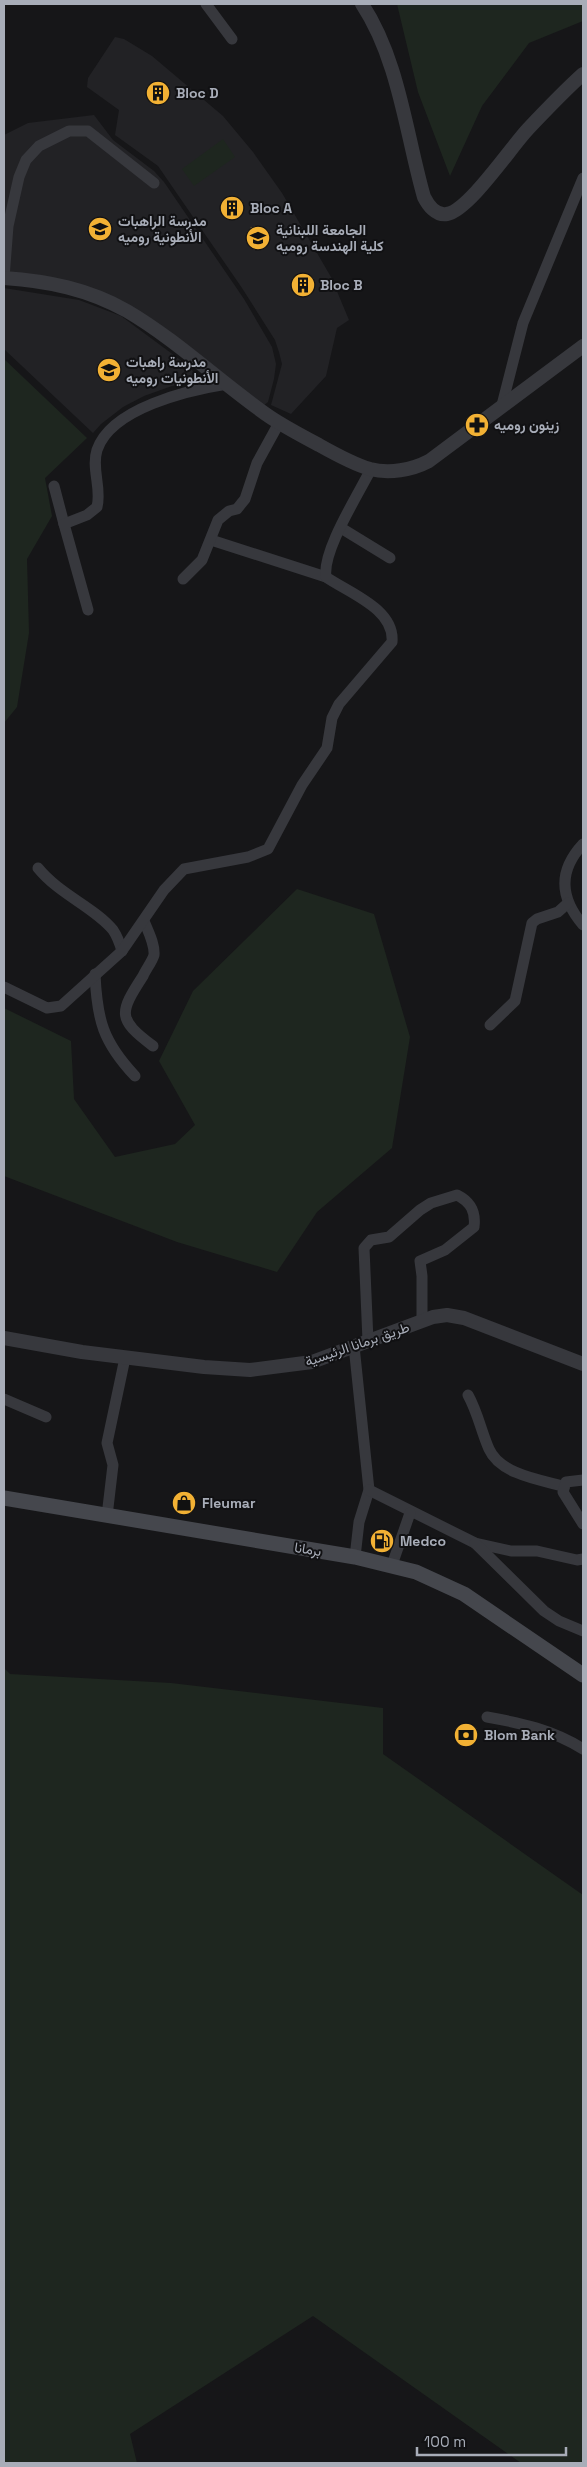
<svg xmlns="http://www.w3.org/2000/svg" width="587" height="2467" font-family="'Space Grotesk',Vazirmatn,sans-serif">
	<rect width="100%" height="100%" fill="#161618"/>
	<g fill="#222225">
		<polygon points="115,37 124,39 152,56 223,116 253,152 282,193 331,277 349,320 337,328 326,376 291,414 271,405 282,364 279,352 275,340 242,288 158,166 115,135 119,110 87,87 88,78"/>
		<polygon points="94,115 113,140 154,171 164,182 244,299 272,347 276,364 274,379 268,402 263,406 129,311 4,275 4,135 28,123"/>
		<polygon points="4,288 79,300 121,316 179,359 204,381 172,386 144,396 123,407 101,424 93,433 4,349"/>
	</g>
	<g fill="#1e261f">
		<polygon points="397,4 583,4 583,21 529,43 482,106 450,176 418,92"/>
		<polygon points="223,139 235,157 194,186 182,169"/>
		<polygon points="4,359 87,438 45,478 52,516 27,559 29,633 17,707 4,723"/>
		<polygon points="297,889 374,914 410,1037 392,1148 317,1212 277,1272 177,1242 4,1176 4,1008 71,1041 74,1099 115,1157 175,1144 195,1125 159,1061 193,991"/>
		<polygon points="4,1668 10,1674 171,1683 383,1708 383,1754 583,1895 583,2463 521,2463 313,2316 130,2434 137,2463 4,2463"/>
	</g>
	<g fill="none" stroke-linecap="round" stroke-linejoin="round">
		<g stroke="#37383d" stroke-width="11">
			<polyline points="206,4 232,39"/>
			<polyline points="4,278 8,226 19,177 26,160 39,146 69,131 88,131 154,183"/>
			<polyline points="502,405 523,323 583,178"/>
			<polyline points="54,486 64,524"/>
			<polyline points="341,528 390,558"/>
			<polyline points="211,540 326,577"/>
			<polyline points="183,579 202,560 218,520 229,511 237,509 245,499 257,463 279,423"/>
			<path d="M88,610l-24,-86 23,-9 10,-8c5,-19 -6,-38 0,-57 14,-42 92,-60 130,-66"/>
			<path d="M583,844c-25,27 -23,54 0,81"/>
			<path d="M38,868c22,27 56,39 75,62 4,6 7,14 9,21"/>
			<path d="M144,921c4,10 11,23 10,34 -2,7 -8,14 -11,21 -24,37 -26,43 10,70"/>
			<path d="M95,974c2,46 8,68 40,102"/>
			<path d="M4,987l43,21 14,-2 61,-55 42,-61 20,-21 64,-12 20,-8 34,-64 25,-37 5,-30 7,-14 53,-62c3,-33 -43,-49 -66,-65 -4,-26 32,-82 45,-108"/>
			<polyline points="490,1025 515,1001 532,923 537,919 558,912 568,903"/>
			<path d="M368,1341l-4,-93 7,-8 18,-3 31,-27 11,-7 26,-8c14,7 19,17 17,32l-29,23 -25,11 2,15v45"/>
			<polyline points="354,1346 369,1490 359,1522 355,1557"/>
			<path d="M468,1395c10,18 13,36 21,54 11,25 51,31 74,37"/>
			<polyline points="4,1399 46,1417"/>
			<polyline points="583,1480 566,1482 563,1492 583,1524"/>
			<polyline points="369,1490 475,1543 511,1551 537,1551 577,1560 583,1559"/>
			<polyline points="107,1516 113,1465 107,1443 125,1358"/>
			<polyline points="475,1543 544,1611 559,1621 583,1631"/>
			<polyline points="392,1565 410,1513"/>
			<path d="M487,1717c34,6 66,13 96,32"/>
		</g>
		<g stroke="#37383d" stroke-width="14">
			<path d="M362,4c37,56 44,130 62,193 4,8 12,19 23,17 22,-4 64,-67 81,-85 18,-19 36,-38 55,-55"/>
			<path d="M4,278c44,3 84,11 123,33 51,30 94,72 143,106 15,10 32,19 49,28 16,9 34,19 51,24 19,5 42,1 59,-8l154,-115"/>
			<polyline points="4,1338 82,1352 204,1367 250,1370 312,1362 433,1317 447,1315 464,1318 583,1364"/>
		</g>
		<polyline stroke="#45474d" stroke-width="15" points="4,1498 355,1557 416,1572 464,1594 583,1675"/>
	</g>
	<defs>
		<g id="building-disc" transform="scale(1.25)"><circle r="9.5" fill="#f2b134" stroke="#111113"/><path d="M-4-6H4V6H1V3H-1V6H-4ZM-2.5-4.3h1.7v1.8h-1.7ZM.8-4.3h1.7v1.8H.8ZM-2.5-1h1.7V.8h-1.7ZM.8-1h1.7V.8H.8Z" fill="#111"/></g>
		<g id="school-disc" transform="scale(1.25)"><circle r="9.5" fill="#f2b134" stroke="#111113"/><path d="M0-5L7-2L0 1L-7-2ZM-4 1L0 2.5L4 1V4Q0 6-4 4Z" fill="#111"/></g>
		<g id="university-disc" transform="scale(1.25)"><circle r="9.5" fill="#f2b134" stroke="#111113"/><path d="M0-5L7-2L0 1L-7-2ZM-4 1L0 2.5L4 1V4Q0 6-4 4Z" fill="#111"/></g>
		<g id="pharmacy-disc" transform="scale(1.25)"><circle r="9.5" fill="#f2b134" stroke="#111113"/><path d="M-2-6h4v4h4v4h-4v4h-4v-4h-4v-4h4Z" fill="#111"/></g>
		<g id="shop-disc" transform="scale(1.25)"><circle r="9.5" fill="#f2b134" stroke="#111113"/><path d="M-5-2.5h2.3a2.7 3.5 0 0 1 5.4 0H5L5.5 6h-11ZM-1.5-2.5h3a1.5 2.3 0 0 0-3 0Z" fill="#111"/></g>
		<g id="fuel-disc" transform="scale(1.25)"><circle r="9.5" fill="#f2b134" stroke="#111113"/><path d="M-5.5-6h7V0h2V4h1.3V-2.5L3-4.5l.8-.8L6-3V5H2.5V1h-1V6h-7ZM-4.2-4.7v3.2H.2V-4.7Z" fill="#111"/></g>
		<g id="bank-disc" transform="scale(1.25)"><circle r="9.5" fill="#f2b134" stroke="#111113"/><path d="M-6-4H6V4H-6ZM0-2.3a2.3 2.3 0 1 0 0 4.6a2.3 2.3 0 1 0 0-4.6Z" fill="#111"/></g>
	</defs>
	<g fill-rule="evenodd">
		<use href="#building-disc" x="158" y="93"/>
		<use href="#building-disc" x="232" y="208"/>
		<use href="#school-disc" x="100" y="229"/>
		<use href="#university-disc" x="258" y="238"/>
		<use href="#building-disc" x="303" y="285"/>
		<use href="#school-disc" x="109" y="370"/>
		<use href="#pharmacy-disc" x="477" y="425"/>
		<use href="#shop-disc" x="184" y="1503"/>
		<use href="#fuel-disc" x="382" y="1541"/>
		<use href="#bank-disc" x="466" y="1735"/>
	</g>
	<g text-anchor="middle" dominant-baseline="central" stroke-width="4" stroke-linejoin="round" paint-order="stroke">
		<g font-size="14" font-weight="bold" fill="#a8adb8" stroke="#111113" text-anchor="start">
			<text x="176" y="93">Bloc D</text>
			<text x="250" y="208">Bloc A</text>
			<text x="118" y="221">مدرسة الراهبات<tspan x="118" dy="16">الأنطونية روميه</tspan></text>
			<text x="276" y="230">الجامعة اللبنانية<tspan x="276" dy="16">كلية الهندسة روميه</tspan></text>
			<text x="320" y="285">Bloc B</text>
			<text x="126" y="362">مدرسة راهبات<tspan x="126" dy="16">الأنطونيات روميه</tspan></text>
			<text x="494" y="425">زينون روميه</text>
			<text x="202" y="1503">Fleumar</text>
			<text x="400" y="1541">Medco</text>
			<text x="484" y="1735">Blom Bank</text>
		</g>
		<g font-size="14" fill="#a8adb8" stroke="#111113">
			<text transform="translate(357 1344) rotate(-19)">طريق برمانا الرئيسية</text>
			<text transform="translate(308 1549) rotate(9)">برمانا</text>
		</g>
	</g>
	<rect width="587" height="2467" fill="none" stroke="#a8adb8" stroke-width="10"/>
	<path d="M417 2447v8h149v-8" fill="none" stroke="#a8adb8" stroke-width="2.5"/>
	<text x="424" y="2447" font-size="15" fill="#a8adb8" stroke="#111113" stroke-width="4" paint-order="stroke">100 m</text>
</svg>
